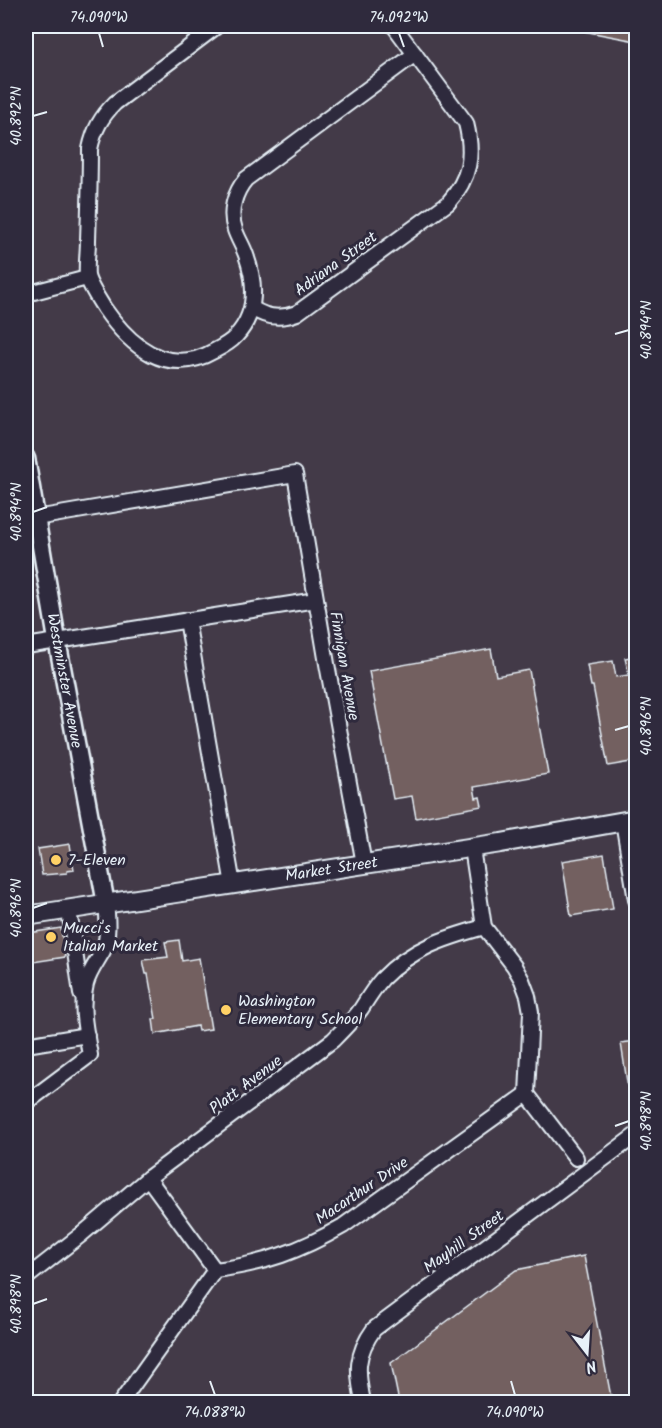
<svg xmlns="http://www.w3.org/2000/svg" width="662" height="1428" font-family="Kalam,sans-serif">
	<rect width="100%" height="100%" fill="#433a48"/>
	<filter id="ink" filterUnits="userSpaceOnUse"><feTurbulence type="fractalNoise" baseFrequency=".0167" numOctaves="2"/><feDisplacementMap in="SourceGraphic" scale="12" xChannelSelector="R" yChannelSelector="G"/><feConvolveMatrix kernelMatrix="1 2 1 2 8 2 1 2 1" color-interpolation-filters="sRGB"/></filter>
	<g filter="url(#ink)">
		<g fill="#736060" stroke="#e8f1f8" stroke-width="1.5">
			<polygon points="557,26 636,26 636,41"/>
			<polygon points="491,649 496,676 529,670 548,774 474,787 476,798 480,797 482,806 416,818 412,796 393,799 369,671"/>
			<polygon points="636,656 636,761 608,766 593,686 591,686 587,665 613,661 616,677 629,675 625,658"/>
			<polygon points="70,844 74,870 67,871 67,873 42,875 38,849"/>
			<polygon points="604,854 613,909 571,916 562,861"/>
			<polygon points="61,928 65,957 33,962 29,933"/>
			<polygon points="179,940 182,961 199,958 211,1029 198,1031 197,1026 155,1034 153,1019 156,1019 148,974 146,974 143,960 168,957 165,942"/>
			<polygon points="636,1041 636,1094 629,1095 621,1043"/>
			<polygon points="584,1256 612,1402 399,1402 391,1363 516,1270"/>
		</g>
		<g fill="none" stroke-linecap="round" stroke-linejoin="round">
			<g stroke="#e8f1f8" stroke-width="18">
				<g id="minor">
					<path d="M217,26l-102,77c-14,14 -21,27 -25,46 0,30 -1,61 -2,91 0,11 -2,25 -1,36 2,9 12,24 17,32 26,38 63,70 110,43 8,-4 16,-8 22,-15 22,-24 20,-53 10,-81 -3,-9 -8,-16 -11,-25 -6,-18 -1,-37 11,-51l169,-125"/>
					<polyline points="26,294 87,278"/>
					<path d="M252,308c14,10 29,11 45,5l151,-110c22,-25 26,-48 18,-80l-72,-97"/>
					<polyline points="36,518 295,474 327,664 364,864"/>
					<polyline points="187,620 233,885"/>
					<polyline points="26,646 316,600"/>
					<polyline points="623,821 636,900"/>
					<polyline points="472,848 484,927 514,966 522,980 528,996 531,1012 527,1094 576,1158"/>
					<polyline points="69,910 81,994"/>
					<polyline points="26,1045 87,1035"/>
					<path d="M26,1103l64,-48c-4,-23 -10,-48 -4,-71 3,-12 11,-22 17,-33 6,-15 5,-31 3,-47"/>
					<polyline points="148,1178 215,1270"/>
					<path d="M26,1278l56,-44 66,-56 185,-138c10,-10 20,-20 28,-31 7,-11 13,-21 21,-30 30,-31 63,-41 102,-52"/>
					<path d="M121,1402l94,-132c49,-6 85,-19 128,-44l184,-132"/>
					<path d="M363,1402c-6,-30 -8,-47 11,-73l262,-194"/>
				</g>
			</g>
			<g stroke="#e8f1f8" stroke-width="21">
				<g id="tertiary">
					<path id="s1" d="M26,458l31,182 49,264"/>
				</g>
			</g>
			<g stroke="#e8f1f8" stroke-width="22">
				<g id="secondary">
					<path id="s2" d="M26,916l475,-73 135,-24"/>
				</g>
			</g>
			<use href="#minor" stroke="#2f2a3d" stroke-width="14"/>
			<use href="#tertiary" stroke="#2f2a3d" stroke-width="16"/>
			<use href="#secondary" stroke="#2f2a3d" stroke-width="18"/>
		</g>
	</g>
	<path fill="none" stroke="#e8f1f8" stroke-width="2" d="M99,33l4,14M399,33l5,14M33,116l14,-4M615,334l14,-4M33,512l14,-5M615,730l14,-4M33,908l14,-5M615,1126l14,-5M33,1304l14,-5M210,1381l5,14M511,1381l4,14"/>
	<g fill="#ffd166" stroke="#2f2a3d" stroke-width="2">
		<circle cx="56" cy="860" r="6"/>
		<circle cx="51" cy="937" r="6"/>
		<circle cx="226" cy="1010" r="6"/>
	</g>
	<g text-anchor="middle" dominant-baseline="central" stroke-width="6" stroke-linejoin="round" paint-order="stroke">
		<g font-size="16" fill="#e8f1f8" stroke="#2f2a3d">
			<text transform="translate(336 264) rotate(-36)">Adriana Street</text>
			<text transform="translate(344 666) rotate(80)">Finnigan Avenue</text>
			<text stroke="none"><textPath href="#s1" startOffset="226">Westminster Avenue</textPath></text>
			<text stroke="none"><textPath href="#s2" startOffset="309">Market Street</textPath></text>
			<text transform="translate(246 1085) rotate(-37)">Platt Avenue</text>
			<text transform="translate(362 1191) rotate(-34)">Macarthur Drive</text>
			<text transform="translate(464 1242) rotate(-36)">Mayhill Street</text>
		</g>
		<g font-size="16" fill="#e8f1f8" stroke="#2f2a3d" text-anchor="start">
			<text x="68" y="860">7-Eleven</text>
			<text x="63" y="928">Mucci's<tspan x="63" dy="18">Italian Market</tspan></text>
			<text x="238" y="1001">Washington<tspan x="238" dy="18">Elementary School</tspan></text>
		</g>
	</g>
	<rect width="662" height="1428" fill="none" stroke="#2f2a3d" stroke-width="66"/>
	<g transform="translate(587 1353) rotate(163)" stroke="#2f2a3d" stroke-width="4.5" paint-order="stroke">
	<path d="M0-4.5L10 22L0 15L-10 22Z" fill="#e8f1f8"/>
	<text y="-9" font-size="16" font-weight="bold" text-anchor="middle" fill="#e8f1f8">N</text>
	</g>
	<rect x="33" y="33" width="596" height="1362" fill="none" stroke="#e8f1f8" stroke-width="2"/>
	<g font-size="15" text-anchor="middle" fill="#e8f1f8">
		<text x="99" y="22">74.090°W</text>
		<text x="399" y="22">74.092°W</text>
		<text transform="translate(16 116) rotate(-90)" y="5">40.892°N</text>
		<text transform="translate(646 330) rotate(-90)" y="5">40.894°N</text>
		<text transform="translate(16 512) rotate(-90)" y="5">40.894°N</text>
		<text transform="translate(646 726) rotate(-90)" y="5">40.896°N</text>
		<text transform="translate(16 908) rotate(-90)" y="5">40.896°N</text>
		<text transform="translate(646 1121) rotate(-90)" y="5">40.898°N</text>
		<text transform="translate(16 1304) rotate(-90)" y="5">40.898°N</text>
		<text x="215" y="1417">74.088°W</text>
		<text x="515" y="1417">74.090°W</text>
	</g>
</svg>
